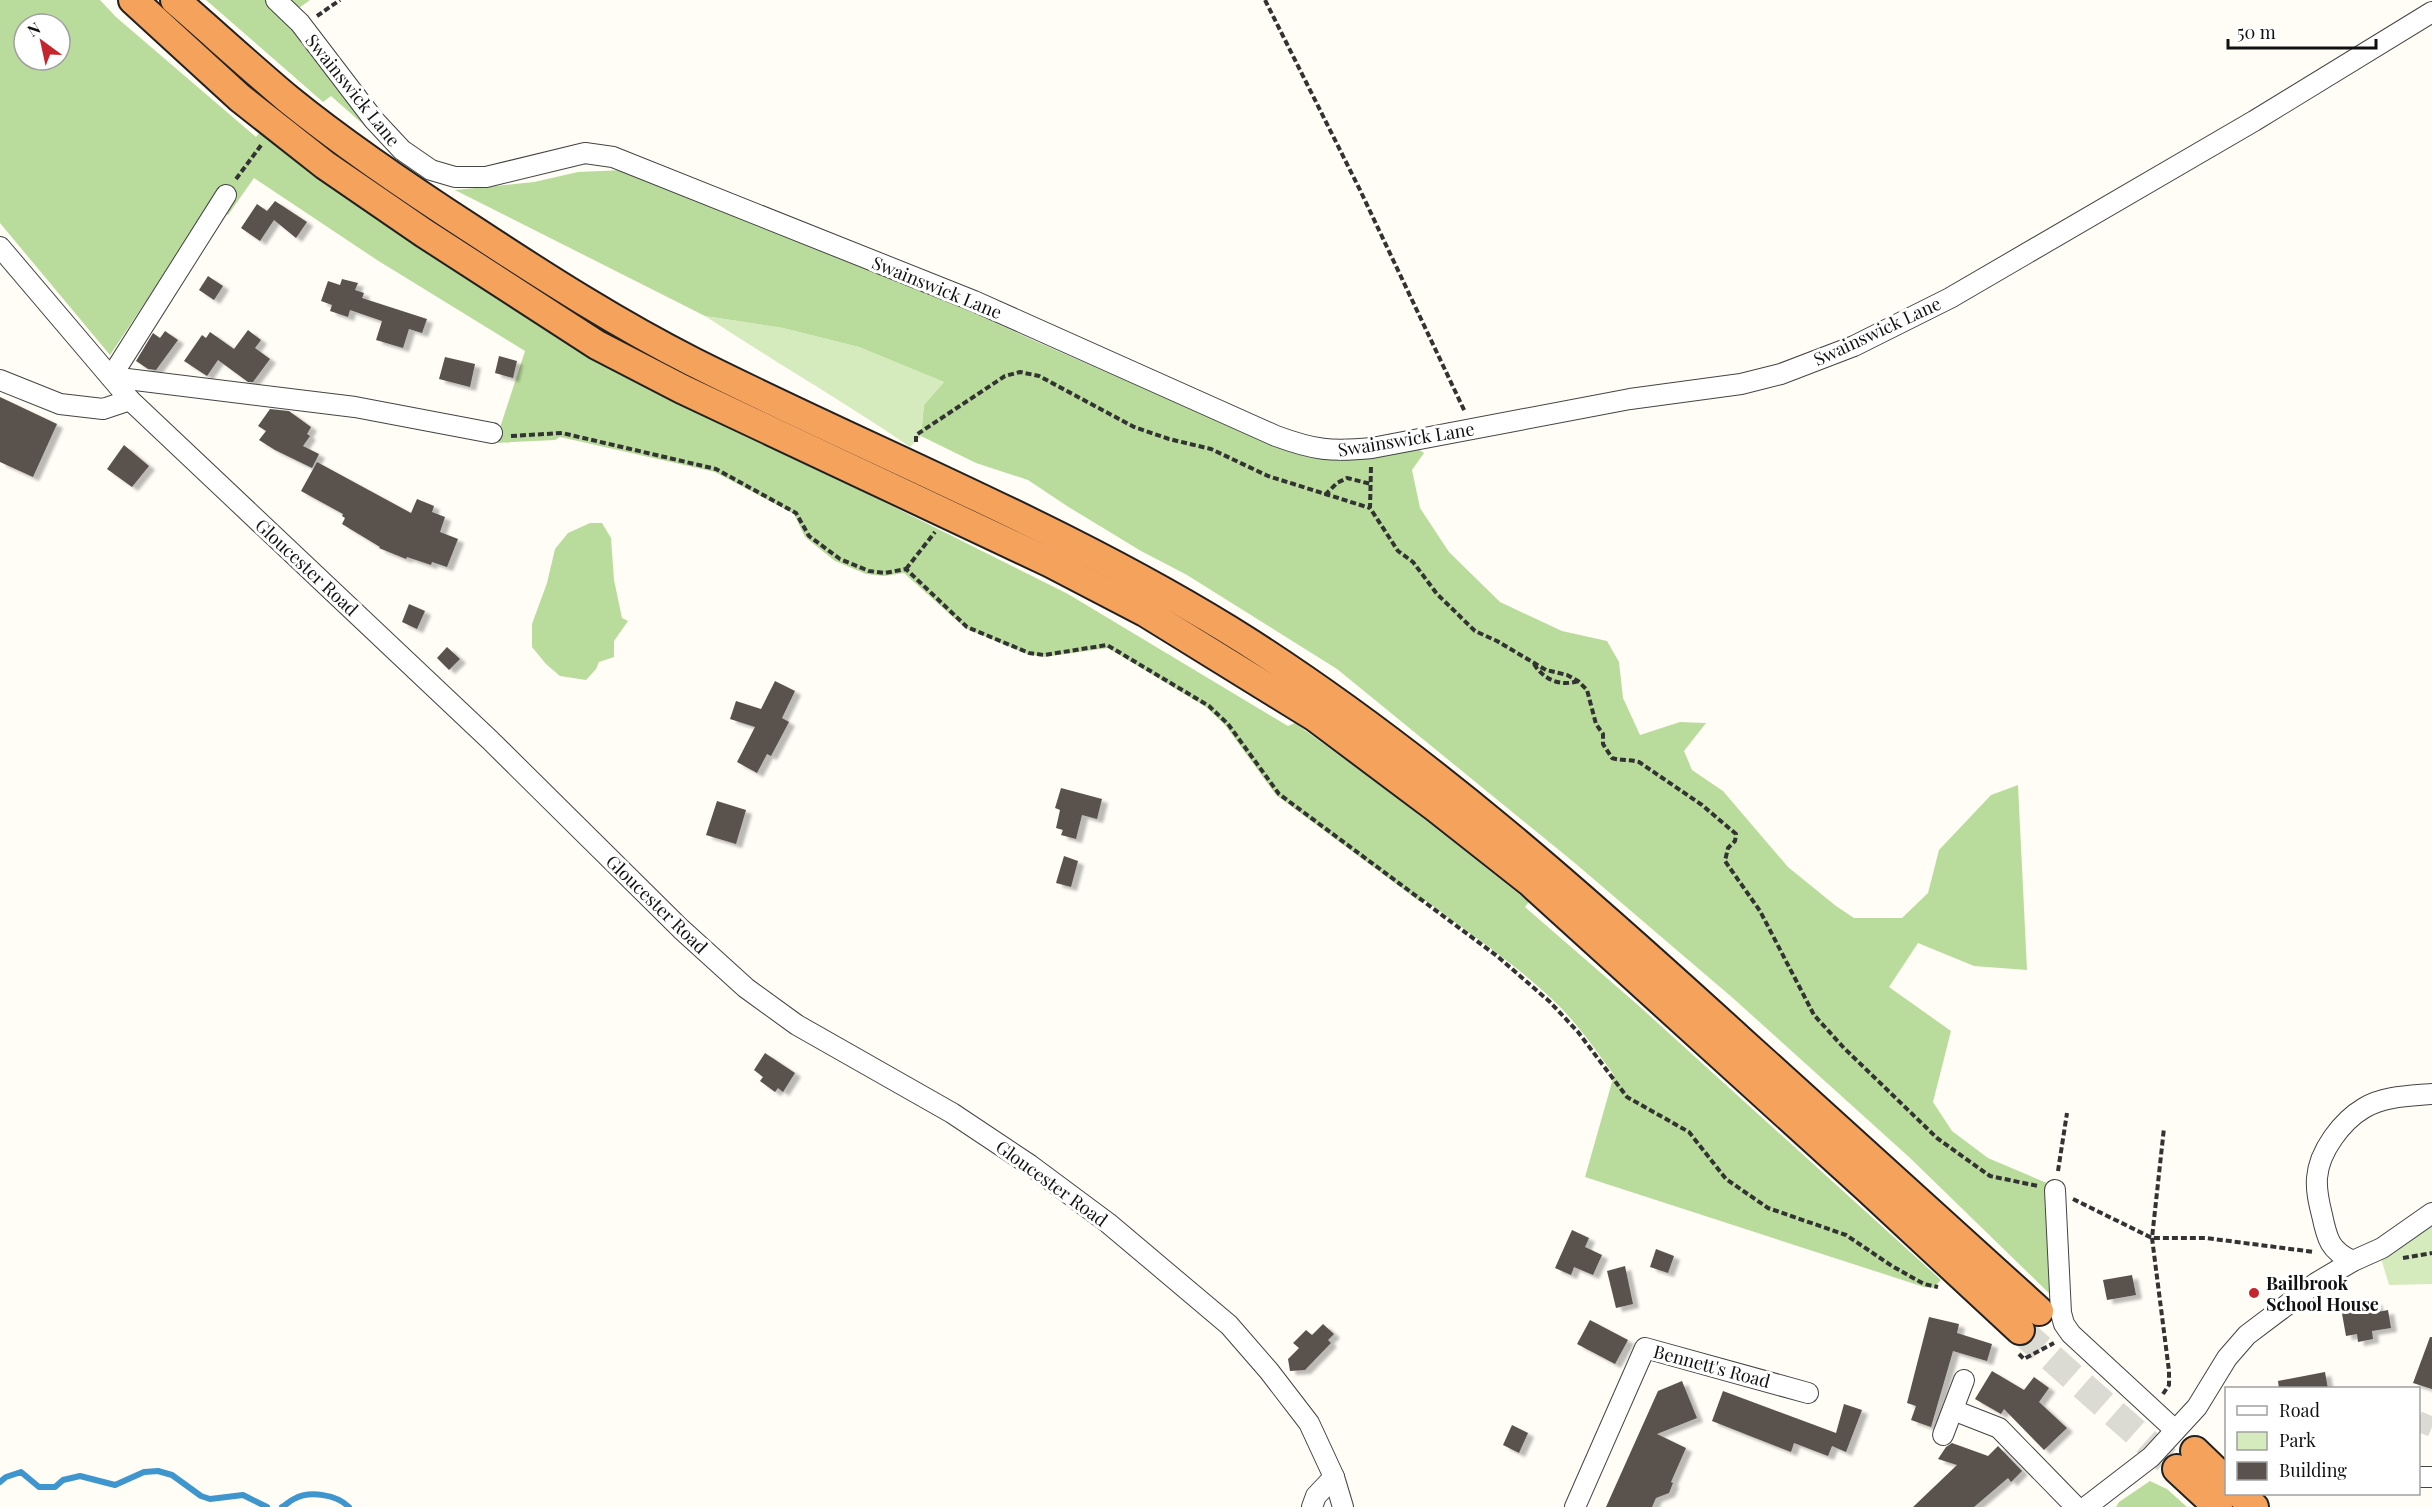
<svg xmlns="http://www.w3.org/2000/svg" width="2432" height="1507" font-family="'Playfair Display',serif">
	<defs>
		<filter id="shadow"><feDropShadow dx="6" dy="4" stdDeviation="1.5" flood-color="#0004"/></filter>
	</defs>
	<rect width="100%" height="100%" fill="#fffdf5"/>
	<g fill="#d5ebbd">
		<path d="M705,316l78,12 76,19 85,35 -20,23 -3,31 -11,11c-67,-46 -137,-86 -205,-131z"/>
		<polygon points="2432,1221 2432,1284 2389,1285 2380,1255"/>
	</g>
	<g fill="#b9dc9c" fill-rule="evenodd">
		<path d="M0,0h100l16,17 140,120 7,-9 509,318 296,148 220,132 7,-3 104,76 130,103 -4,5 114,99 302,274 -8,8 -9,-1 -339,-110 29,-102c-19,-26 -37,-52 -61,-75 -39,-37 -84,-67 -127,-99h-7l-143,-106 -51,-70 -19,-18 -98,-59 -64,9 -17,-3 -62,-26 -61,-55 -20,3 -18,-2 -31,-13 -30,-24 -11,-23 -79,-42 -155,-35 -5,3 -60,3 30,-92 -148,-91 -123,-82 -26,37 -17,-11 -101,151 -110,-132zM24,24h36v36h-36z"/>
		<polygon points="206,0 310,0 291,14 389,147 331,96 323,102"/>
		<polygon points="625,170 845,253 1035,341 1271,444 1411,444 1424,453 1412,470 1420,508 1449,552 1500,602 1562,631 1607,641 1619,662 1623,698 1640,735 1680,722 1706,723 1684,751 1692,770 1723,791 1788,867 1836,906 1854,918 1902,918 1928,893 1939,850 1991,795 2018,785 2027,970 1974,966 1918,943 1889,987 1951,1031 1933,1102 1952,1131 1988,1158 2047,1183 2053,1297 1909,1157 1734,999 1576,864 1337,669 1187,575 1141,551 1067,506 1028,480 976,463 921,436 924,405 944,382 859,347 783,328 705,316 455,190 534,182 578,172"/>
		<polygon points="590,523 602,523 611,538 614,580 622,618 628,621 614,641 614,657 599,662 596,669 586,680 560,676 546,664 532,647 532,624 547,583 555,549 568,533"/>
		<polygon points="2150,1481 2167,1489 2187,1507 2116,1507 2119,1502"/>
	</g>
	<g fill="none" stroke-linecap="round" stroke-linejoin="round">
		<g stroke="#3f96cf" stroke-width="6">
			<polyline points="0,1482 6,1477 21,1472 39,1487 55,1487 63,1480 80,1476 115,1485 144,1472 158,1471 172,1475 201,1496 210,1499 243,1495 267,1507"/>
			<path d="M282,1507c4,-2 7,-6 12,-8 16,-9 43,-4 55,8"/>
		</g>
	</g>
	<g fill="#5a524d" filter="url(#shadow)">
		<polygon points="275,201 307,222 296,238 274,220 260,241 241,228 257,204 267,211"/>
		<polygon points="208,276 223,286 214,300 199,290"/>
		<polygon points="342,279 358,283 355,290 364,293 362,298 427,319 422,333 409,329 403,348 376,340 382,321 350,310 348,317 330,311 332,305 321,301 328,281 340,285"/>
		<polygon points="248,330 261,340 255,348 270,359 253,382 248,382 218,360 207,376 184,361 202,335 206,338 210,332 234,349"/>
		<polygon points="165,331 178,340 156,370 148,369 136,361 153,333 160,338"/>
		<polygon points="499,356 517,361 513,378 495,373"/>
		<polygon points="445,357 475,364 470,387 439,379"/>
		<polygon points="0,397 57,424 33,477 0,462"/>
		<polygon points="270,409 289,411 311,427 307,434 310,436 303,446 319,454 312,468 275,450 259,440 266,431 258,426"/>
		<polygon points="124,445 149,466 132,487 107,469"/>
		<polygon points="317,462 411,513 417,499 434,506 432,512 445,517 440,532 458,539 447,567 432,562 431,565 407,557 406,559 379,548 380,547 342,524 345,518 342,516 343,514 301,491"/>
		<polygon points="409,604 425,611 417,629 402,622"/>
		<polygon points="447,647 460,659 449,670 437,658"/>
		<polygon points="775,681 795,691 782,718 789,722 771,756 767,754 757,773 737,762 755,727 730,719 736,701 761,709"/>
		<polygon points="1061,788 1102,799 1097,819 1082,815 1076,839 1061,835 1063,830 1056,828 1060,810 1055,808"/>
		<polygon points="717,801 746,810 736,844 706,835"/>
		<polygon points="1064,856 1078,861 1071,887 1056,883"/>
		<polygon points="765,1053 795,1073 783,1092 778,1088 775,1092 760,1081 763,1077 754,1070"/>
		<polygon points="1572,1230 1589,1238 1585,1247 1602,1255 1593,1275 1574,1267 1571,1275 1555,1268"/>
		<polygon points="1656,1249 1674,1256 1668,1273 1650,1267"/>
		<polygon points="1625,1266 1633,1304 1616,1308 1607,1271"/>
		<polygon points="2132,1275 2136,1295 2107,1300 2103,1280"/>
		<polygon points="2376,1301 2378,1312 2388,1310 2391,1328 2372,1331 2373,1339 2358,1342 2357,1334 2346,1336 2341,1308"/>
		<polygon points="1929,1317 1959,1324 1957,1333 1992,1344 1987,1361 1953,1351 1931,1427 1911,1420 1916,1406 1907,1403"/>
		<polygon points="1590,1320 1628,1340 1615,1364 1577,1344"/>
		<polygon points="1323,1324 1334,1334 1328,1340 1331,1343 1305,1370 1290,1371 1288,1359 1299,1348 1293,1343 1306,1330 1312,1335"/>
		<polygon points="2430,1337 2432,1337 2432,1389 2413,1383"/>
		<polygon points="1992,1371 2024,1390 2034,1377 2049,1388 2039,1402 2067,1428 2044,1450 2004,1409 2001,1414 1975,1399"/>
		<polygon points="2325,1372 2328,1389 2279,1389 2278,1381"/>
		<polygon points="1682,1381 1697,1418 1657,1434 1686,1448 1671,1482 1673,1483 1669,1493 1656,1498 1652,1507 1606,1507 1658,1391"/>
		<polygon points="1723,1391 1836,1433 1844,1404 1862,1410 1846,1452 1832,1446 1828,1456 1794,1443 1791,1452 1712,1421"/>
		<polygon points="1512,1425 1528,1433 1519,1453 1503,1445"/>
		<polygon points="1952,1443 1988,1456 1998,1446 2022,1471 2011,1482 2008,1478 1974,1507 1913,1507 1957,1465 1938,1459 1946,1447"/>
	</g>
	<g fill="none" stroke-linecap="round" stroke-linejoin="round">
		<polyline stroke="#dbdad3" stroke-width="20" stroke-dasharray="20 10" stroke-linecap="butt" points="2418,1421 2432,1427"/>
		<polyline stroke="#dbdad3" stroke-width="28" stroke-dasharray="28 14" stroke-linecap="butt" points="2020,1330 2177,1469"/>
		<g stroke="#444" stroke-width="22">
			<g id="minor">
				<path d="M276,0l24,23 74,97 28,30 29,20 24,7h31l99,-24 28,4 361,144 302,135c38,14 55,16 96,12l258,-49 111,-15 40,-10 73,-28 96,-48 304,-177 178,-109"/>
				<polyline points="226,195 111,377 355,407 492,433"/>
				<polyline points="0,247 130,400 490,740 681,929 746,988 797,1025 952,1113 1030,1165 1108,1223 1229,1325 1269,1371 1309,1423 1334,1477 1343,1507"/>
				<polyline points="0,380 60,404 103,409 130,400"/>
				<polyline points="2055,1190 2061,1313 2064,1324 2071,1334 2175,1430"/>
				<path d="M2353,1261c-23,-10 -26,-22 -31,-46 -3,-12 -6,-24 -5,-37 2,-27 25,-57 47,-70 20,-12 46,-12 68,-14"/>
				<polyline points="1953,1410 1999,1428 2076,1507"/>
				<polyline points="1943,1435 1964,1380"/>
				<polyline points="2419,1477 2432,1477"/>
				<polyline points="1312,1507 1316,1496 1334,1477"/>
				<polyline points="1575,1507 1645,1348 1808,1393"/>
				<polyline points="2086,1507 2151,1457 2197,1407 2227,1358 2247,1335 2316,1283 2353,1261 2382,1248 2432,1213"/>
			</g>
		</g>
		<g stroke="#222" stroke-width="32">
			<g id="highway">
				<polyline points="133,0 240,98 325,165 424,233 597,345 682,389 1051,563 1145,612 1315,717 1435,807 1530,882 1867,1188 2020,1330"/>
				<path d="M175,0c38,33 75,67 113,99 59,48 123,91 188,133 70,46 142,92 217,130 185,93 380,169 555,280 179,115 335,255 492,398 99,91 199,181 299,271"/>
				<polyline points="2195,1451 2226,1481"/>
				<polyline points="2177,1469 2218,1507"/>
				<polyline points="2240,1494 2254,1507"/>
			</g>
		</g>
		<g stroke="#333" stroke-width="4" stroke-dasharray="6 3" stroke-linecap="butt">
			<polyline points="1265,0 1360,190 1465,412"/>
			<polyline points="317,16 340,0"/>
			<polyline points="236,179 262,144"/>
			<polyline points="511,436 562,433 716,469 796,513 809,536 840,559 869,571 885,573 906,569 967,627 1029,653 1044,655 1107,645 1209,706 1228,724 1279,794 1497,956 1550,1002 1578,1032 1627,1097 1689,1132 1726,1179 1768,1208 1846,1235 1892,1266 1924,1284 1938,1287"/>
			<polyline points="916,442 916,435 1005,376 1020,372 1039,376 1134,427 1169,439 1211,449 1268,476 1370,508"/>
			<path d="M1371,467l-1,41 28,43 15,11 24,32 38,37 22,10 49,29 21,5 11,6 9,9 9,34 7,10v10l9,14c10,3 17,1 27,4l63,43 34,29 -1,7 -7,7 -3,13 35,50 54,104 30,33 93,90 53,38 48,10"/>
			<polyline points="1325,495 1337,483 1347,478 1371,484"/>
			<polyline points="906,569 935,532"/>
			<path d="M1534,664c9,15 26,23 44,17"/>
			<polyline points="2058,1171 2067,1113"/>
			<polyline points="2073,1199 2152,1238 2206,1238 2314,1252"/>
			<polyline points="2403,1258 2432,1253"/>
			<polyline points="2019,1354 2024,1359 2054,1343"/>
			<polyline points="2163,1394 2169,1385 2169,1371 2152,1238 2164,1128"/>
		</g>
		<use href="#minor" stroke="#fff" stroke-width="20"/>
		<use href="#highway" stroke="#f5a25d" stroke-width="28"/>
	</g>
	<circle fill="#c4262e" stroke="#fff" stroke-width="2" cx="2254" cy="1293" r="6"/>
	<g text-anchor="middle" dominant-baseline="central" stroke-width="6" stroke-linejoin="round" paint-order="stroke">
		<g font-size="18" fill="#111" stroke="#fff">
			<text transform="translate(353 90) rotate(51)">Swainswick Lane</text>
			<text transform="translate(937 287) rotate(22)">Swainswick Lane</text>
			<text transform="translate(1877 331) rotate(-25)">Swainswick Lane</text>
			<text transform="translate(1406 439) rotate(-9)">Swainswick Lane</text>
			<text transform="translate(307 567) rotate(43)">Gloucester Road</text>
			<text transform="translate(657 904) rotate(44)">Gloucester Road</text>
			<text transform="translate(1052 1183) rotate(36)">Gloucester Road</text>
			<text transform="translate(1712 1366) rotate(15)">Bennett's Road</text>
		</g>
		<g font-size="18" font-weight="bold" fill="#111" stroke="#fff" text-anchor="start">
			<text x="2266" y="1283">Bailbrook<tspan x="2266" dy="21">School House</tspan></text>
		</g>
	</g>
	<rect x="2225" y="1387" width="195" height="108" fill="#ffffff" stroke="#a0a0a0" stroke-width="1.5"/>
	<rect x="2237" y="1406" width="30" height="9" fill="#ffffff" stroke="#a0a0a0" stroke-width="1.5"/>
	<text x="2279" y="1417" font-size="18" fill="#111111">Road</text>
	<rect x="2237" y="1432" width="30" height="18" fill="#d5ebbd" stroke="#a0a0a0" stroke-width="1.5"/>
	<text x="2279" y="1447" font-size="18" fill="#111111">Park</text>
	<rect x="2237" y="1462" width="30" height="18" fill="#5a524d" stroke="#a0a0a0" stroke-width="1.5"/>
	<text x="2279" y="1477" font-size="18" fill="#111111">Building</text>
	<g transform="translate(42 42) rotate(327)"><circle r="28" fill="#ffffff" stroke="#a0a0a0" stroke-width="1.5"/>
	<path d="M0-4.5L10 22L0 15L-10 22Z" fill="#c4262e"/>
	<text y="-9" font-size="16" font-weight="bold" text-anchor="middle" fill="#111111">N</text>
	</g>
	<path d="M2228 39v9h148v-9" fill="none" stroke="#111111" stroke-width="3"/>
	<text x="2237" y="39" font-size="18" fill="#111111" stroke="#ffffff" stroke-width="4.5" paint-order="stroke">50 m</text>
</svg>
